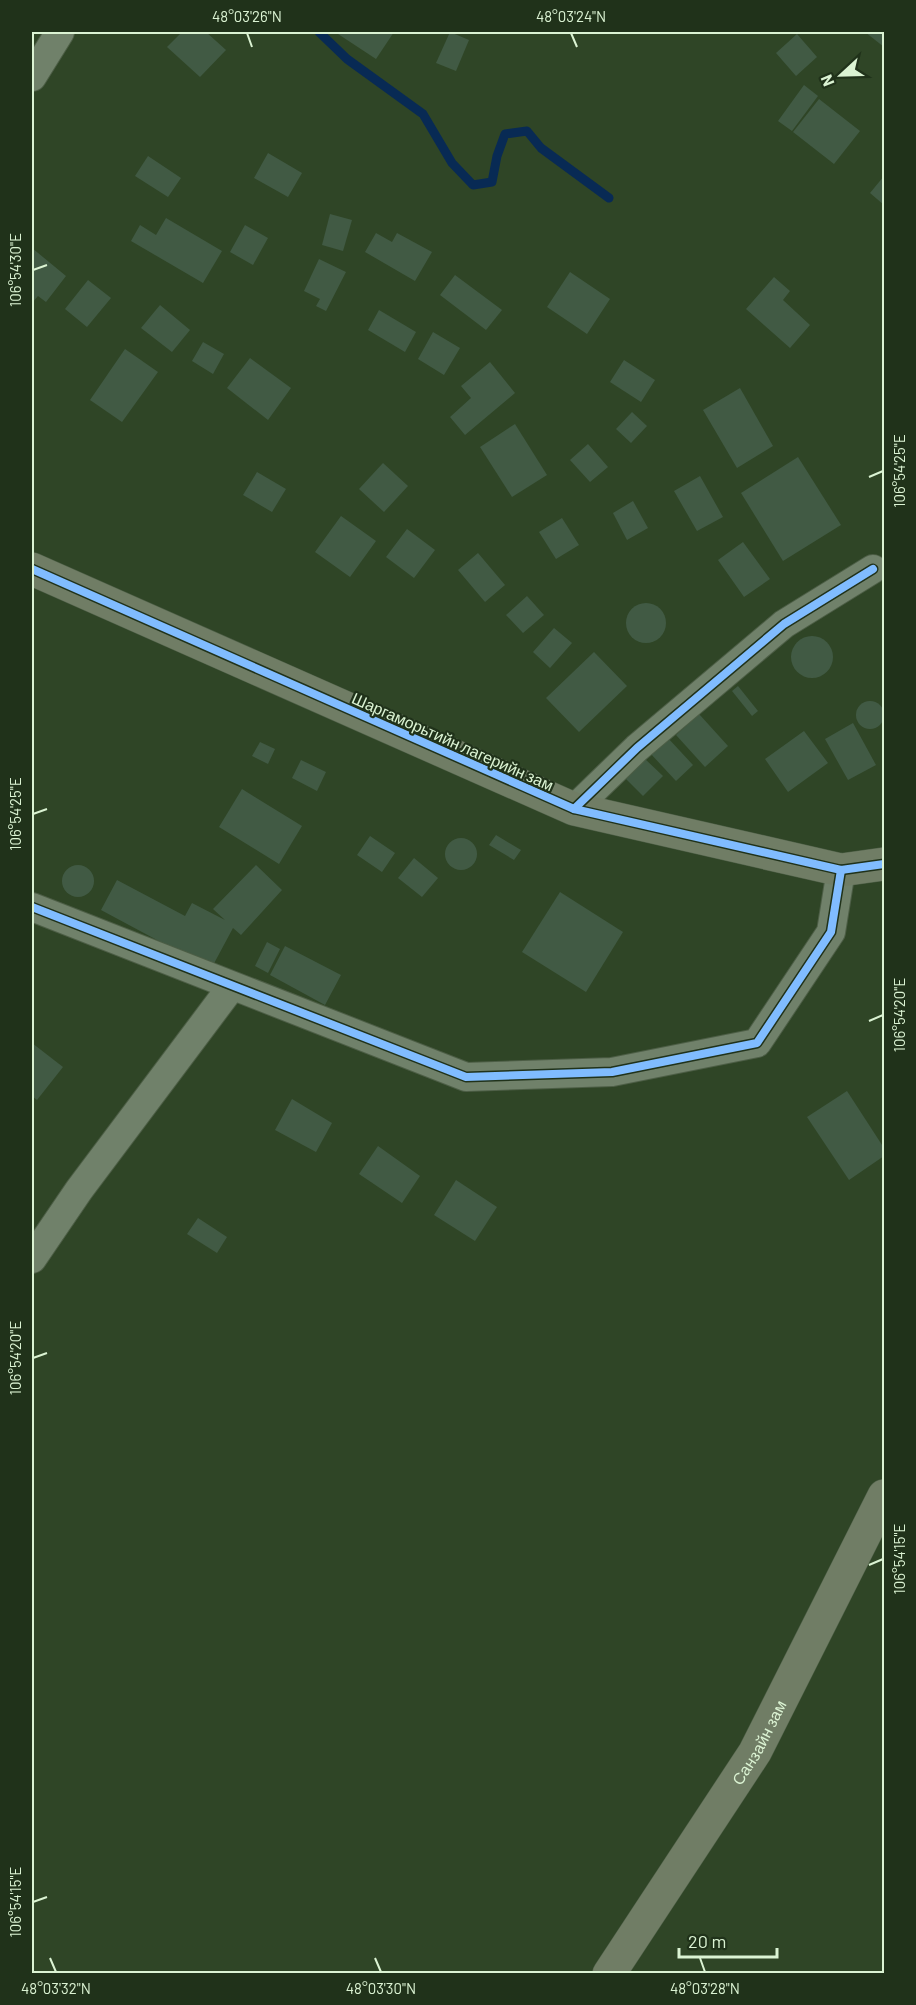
<svg xmlns="http://www.w3.org/2000/svg" width="916" height="2005" font-family="Barlow,sans-serif">
	<rect width="100%" height="100%" fill="#2f4526"/>
	<g fill="none" stroke-linecap="round" stroke-linejoin="round">
		<polyline stroke="#082a54" stroke-width="9" points="319,32 347,59 423,114 452,163 473,185 492,182 497,156 505,134 527,131 541,148 609,198"/>
	</g>
	<g fill="#415a44">
		<polygon points="182,32 206,32 226,50 200,77 167,47"/>
		<polygon points="335,32 394,32 376,59"/>
		<polygon points="450,32 469,40 456,71 436,63"/>
		<polygon points="865,32 884,32 884,47"/>
		<polygon points="797,34 817,57 796,76 776,53"/>
		<polygon points="804,85 818,96 792,131 778,121"/>
		<polygon points="819,99 860,131 834,164 793,132"/>
		<polygon points="268,153 302,173 288,197 254,178"/>
		<polygon points="148,156 181,178 168,197 135,176"/>
		<polygon points="884,176 884,205 870,193"/>
		<polygon points="330,214 352,220 343,251 322,245"/>
		<polygon points="166,218 222,251 203,283 131,241 140,225 156,235"/>
		<polygon points="245,225 268,238 253,265 230,252"/>
		<polygon points="376,233 392,242 397,233 432,252 415,281 365,252"/>
		<polygon points="32,248 66,276 46,302 38,296 32,303"/>
		<polygon points="319,259 346,272 326,311 316,306 320,299 304,291"/>
		<polygon points="570,272 610,299 587,334 547,307"/>
		<polygon points="455,275 502,310 486,330 440,295"/>
		<polygon points="774,277 790,291 783,300 810,325 790,348 746,309"/>
		<polygon points="88,280 111,298 87,327 65,309"/>
		<polygon points="160,305 190,330 172,352 141,328"/>
		<polygon points="379,310 416,332 405,352 368,330"/>
		<polygon points="433,332 460,348 444,375 418,359"/>
		<polygon points="203,342 224,354 213,374 192,361"/>
		<polygon points="125,349 158,372 122,422 90,400"/>
		<polygon points="250,358 291,388 268,420 227,388"/>
		<polygon points="624,360 655,380 641,402 610,382"/>
		<polygon points="490,362 515,393 465,435 450,417 471,398 461,386"/>
		<polygon points="740,388 773,446 737,468 703,410"/>
		<polygon points="632,412 647,426 631,443 616,429"/>
		<polygon points="515,424 547,475 512,497 480,447"/>
		<polygon points="588,444 608,467 590,482 570,460"/>
		<polygon points="798,457 841,525 783,561 741,493"/>
		<polygon points="383,463 408,486 384,512 359,489"/>
		<polygon points="257,472 286,489 272,512 243,495"/>
		<polygon points="700,476 723,517 697,531 674,491"/>
		<polygon points="633,501 648,528 627,540 613,513"/>
		<polygon points="341,516 376,541 350,577 315,552"/>
		<polygon points="562,518 579,545 556,559 539,532"/>
		<polygon points="407,529 435,550 414,578 386,557"/>
		<polygon points="743,542 770,579 744,597 718,560"/>
		<polygon points="478,553 505,585 485,602 458,570"/>
		<polygon points="527,596 544,615 523,633 506,615"/>
		<circle cx="646" cy="623" r="20"/>
		<polygon points="554,628 572,643 550,668 533,652"/>
		<circle cx="812" cy="657" r="21"/>
		<polygon points="594,652 627,686 579,732 546,698"/>
		<polygon points="738,686 758,711 752,716 732,691"/>
		<circle cx="870" cy="715" r="14"/>
		<polygon points="699,714 728,746 705,767 676,735"/>
		<polygon points="853,723 876,765 848,780 825,739"/>
		<polygon points="804,731 828,763 788,792 765,759"/>
		<polygon points="667,737 693,765 676,781 650,753"/>
		<polygon points="260,742 275,749 268,764 252,756"/>
		<polygon points="644,758 663,776 643,796 624,777"/>
		<polygon points="301,760 326,772 317,791 292,778"/>
		<polygon points="242,789 302,826 279,864 219,827"/>
		<polygon points="496,835 521,850 514,860 489,845"/>
		<polygon points="370,836 395,853 382,872 357,855"/>
		<circle cx="461" cy="854" r="16"/>
		<polygon points="414,858 438,878 422,897 398,878"/>
		<circle cx="78" cy="881" r="16"/>
		<polygon points="256,865 282,890 241,935 233,928 211,969 101,910 117,880 185,916 192,903 225,920 213,909"/>
		<polygon points="560,892 623,932 586,992 522,952"/>
		<polygon points="267,942 280,949 268,973 255,966"/>
		<polygon points="285,946 341,975 325,1005 270,975"/>
		<polygon points="32,1043 63,1067 37,1100 32,1096"/>
		<polygon points="847,1091 884,1148 884,1156 849,1180 807,1117"/>
		<polygon points="292,1099 332,1123 316,1152 275,1130"/>
		<polygon points="378,1146 420,1176 402,1203 359,1174"/>
		<polygon points="456,1180 497,1207 475,1241 434,1215"/>
		<polygon points="198,1218 227,1237 217,1253 187,1234"/>
	</g>
	<g fill="none" stroke-linecap="round" stroke-linejoin="round">
		<g stroke="#4d5e46" stroke-width="30">
			<g id="street">
				<polyline points="32,77 60,32"/>
				<polyline points="574,809 637,748 784,624 873,569"/>
				<polyline points="32,907 466,1077 612,1072 757,1043 831,932 841,870"/>
				<polyline points="32,1259 79,1190 232,986"/>
			</g>
		</g>
		<g stroke="#4d5e46" stroke-width="34">
			<g id="secondary">
				<polyline points="32,569 574,809 841,870 884,864"/>
				<path id="s1" d="M609,1974l146,-222 129,-256"/>
			</g>
		</g>
		<use href="#street" stroke="#70816a" stroke-width="28"/>
		<use href="#secondary" stroke="#707d65" stroke-width="33"/>
		<g stroke="#20321a" stroke-width="11">
			<g id="cycleway">
				<polyline points="32,569 574,809 841,870 884,864"/>
				<polyline points="574,809 637,748 784,624 873,569"/>
				<polyline points="32,907 466,1077 612,1072 757,1043 831,932 841,870"/>
			</g>
		</g>
		<use href="#cycleway" stroke="#80bcff" stroke-width="8"/>
	</g>
	<path fill="none" stroke="#dbf3d3" stroke-width="2" d="M247,33l5,14M571,33l6,14M33,270l14,-5M869,477l14,-6M33,814l14,-5M869,1021l14,-6M33,1358l14,-5M869,1565l14,-6M33,1902l14,-5M50,1958l6,14M375,1958l6,14M700,1958l5,14"/>
	<g text-anchor="middle" dominant-baseline="central" stroke-width="4.5" stroke-linejoin="round" paint-order="stroke">
		<g font-size="16" fill="#dbf3d3" stroke="#20321a">
			<text transform="translate(453 741) rotate(24)">Шаргаморьтийн лагерийн зам</text>
			<text stroke="none"><textPath href="#s1" startOffset="276">Санзайн зам</textPath></text>
		</g>
	</g>
	<rect width="916" height="2005" fill="none" stroke="#20321a" stroke-width="66"/>
	<g transform="translate(841 75) rotate(248)" stroke="#20321a" stroke-width="4.5" paint-order="stroke">
	<path d="M0-4.5L10 22L0 15L-10 22Z" fill="#dbf3d3"/>
	<text y="-9" font-size="16" font-weight="bold" text-anchor="middle" fill="#dbf3d3">N</text>
	</g>
	<path d="M679 1948v9h98v-9" fill="none" stroke="#dbf3d3" stroke-width="3"/>
	<text x="688" y="1948" font-size="18" fill="#dbf3d3" stroke="#20321a" stroke-width="4.5" paint-order="stroke">20 m</text>
	<rect x="33" y="33" width="850" height="1939" fill="none" stroke="#dbf3d3" stroke-width="2"/>
	<g font-size="15" text-anchor="middle" fill="#dbf3d3">
		<text x="247" y="22">48°03'26"N</text>
		<text x="571" y="22">48°03'24"N</text>
		<text transform="translate(16 270) rotate(-90)" y="5">106°54'30"E</text>
		<text transform="translate(900 471) rotate(-90)" y="5">106°54'25"E</text>
		<text transform="translate(16 814) rotate(-90)" y="5">106°54'25"E</text>
		<text transform="translate(900 1015) rotate(-90)" y="5">106°54'20"E</text>
		<text transform="translate(16 1358) rotate(-90)" y="5">106°54'20"E</text>
		<text transform="translate(900 1559) rotate(-90)" y="5">106°54'15"E</text>
		<text transform="translate(16 1902) rotate(-90)" y="5">106°54'15"E</text>
		<text x="56" y="1994">48°03'32"N</text>
		<text x="381" y="1994">48°03'30"N</text>
		<text x="705" y="1994">48°03'28"N</text>
	</g>
</svg>
